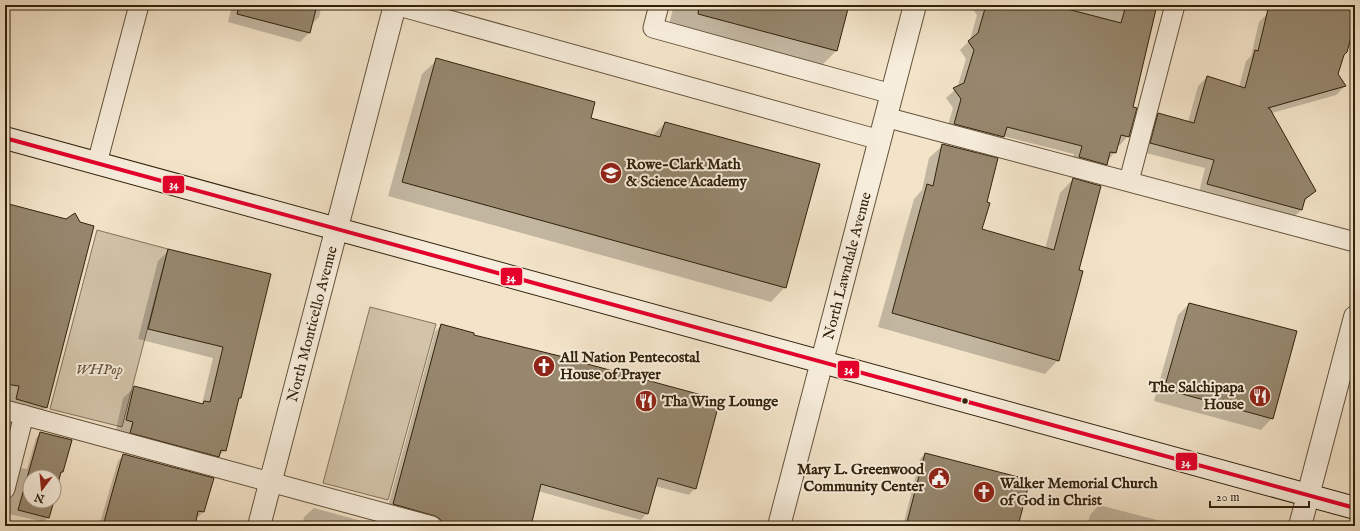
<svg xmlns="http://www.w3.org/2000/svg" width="1360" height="531" font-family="'IM FELL English',serif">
	<rect width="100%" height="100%" fill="#f3e4c9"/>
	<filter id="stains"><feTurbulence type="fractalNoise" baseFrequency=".005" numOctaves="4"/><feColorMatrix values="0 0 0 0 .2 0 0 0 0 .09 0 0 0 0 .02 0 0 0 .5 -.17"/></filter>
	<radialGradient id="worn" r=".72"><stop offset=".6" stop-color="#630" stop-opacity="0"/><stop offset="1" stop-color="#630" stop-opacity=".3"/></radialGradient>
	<g fill="#d2c3a9" stroke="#82725a">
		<polygon points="97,230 168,249 122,427 50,409"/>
		<polygon points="370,307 436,324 388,500 323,483"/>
	</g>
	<g fill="#0003">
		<polygon points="232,5 322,5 319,17 311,25 309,33 300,42 228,22"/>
		<polygon points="674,5 848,5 837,50 822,65 669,24"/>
		<polygon points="970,5 1156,5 1131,107 1128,136 1120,145 1117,144 1115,152 1098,173 1071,166 1074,154 1003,136 994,145 946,132 953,108 946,98 957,88 966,59 960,50 970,40 977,15"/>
		<polygon points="1271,5 1355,5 1355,24 1337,74 1345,86 1336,95 1272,113 1315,191 1303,202 1301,210 1292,219 1199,192 1205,168 1142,152 1149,123 1158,114 1188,122 1198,86 1207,77 1239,87 1246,61 1251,56 1259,22 1268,13"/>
		<polygon points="437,60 589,118 652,136 665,123 785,287 771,302 388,196 422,74"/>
		<polygon points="943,145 986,203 981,230 1045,249 1060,193 1073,179 1078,270 1058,360 1045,374 878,327 914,199 922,190 929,158"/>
		<polygon points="5,204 46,407 37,416 5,403"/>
		<polygon points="169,250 270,275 240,398 238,401 225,450 208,467 120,443 123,432 116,430 123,398 134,388 202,404 213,358 138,339 158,261"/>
		<polygon points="1189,304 1272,418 1261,430 1154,401 1178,315"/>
		<polygon points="441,325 473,336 695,488 689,495 655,486 647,513 641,520 538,491 530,526 469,526 427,513 420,519 387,510 435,332"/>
		<polygon points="41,433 62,472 59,475 54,495 54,477 30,477 30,501 53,501 48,517 44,522 5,513 5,501 8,501 11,498 18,472 22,468 27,469 36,438"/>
		<polygon points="925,454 1017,526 903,526 920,459"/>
		<polygon points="124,455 203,512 197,518 196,518 194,526 99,526 118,461"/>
		<polygon points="1099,505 1180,526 1087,526 1090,515"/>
		<polygon points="314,508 380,526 302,526 304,517"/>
	</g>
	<g fill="#96876e" stroke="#31220b">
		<polygon points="239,5 317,5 310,33 237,14"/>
		<polygon points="699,5 849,5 837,51 698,14"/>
		<polygon points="986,5 1052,5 1121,23 1126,5 1157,5 1133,107 1137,108 1129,137 1121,135 1116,153 1110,152 1107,165 1079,157 1082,146 1007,127 1004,137 954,124 961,99 953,88 964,83 974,50 968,41 978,33"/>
		<polygon points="1269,5 1355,5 1355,23 1347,52 1344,55 1338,74 1346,86 1268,108 1270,109 1316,191 1305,199 1302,210 1207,184 1214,160 1150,143 1158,113 1194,123 1207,76 1245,88 1255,50 1258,51"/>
		<polygon points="436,58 595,102 591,118 660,137 665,122 820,164 786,288 402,182"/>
		<polygon points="942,144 998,158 987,202 990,203 982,229 1054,250 1073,178 1101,186 1079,270 1083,271 1059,361 892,313 927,184 933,186"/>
		<polygon points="5,203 66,219 75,213 80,222 94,226 47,408 16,399 19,386 5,384"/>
		<polygon points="168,249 271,274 241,398 239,398 226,451 221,450 219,457 130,433 133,422 126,420 134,386 203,404 204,401 210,402 223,347 148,329"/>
		<polygon points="1189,303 1297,331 1273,419 1164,389"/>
		<polygon points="441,324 474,333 474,335 580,361 580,362 720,400 696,489 658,478 648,514 541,484 531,526 443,526 440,519 435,516 393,504"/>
		<polygon points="40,432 72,440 63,472 61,472 54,499 54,477 30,477 30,501 54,501 49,518 18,510"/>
		<polygon points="925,453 1030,480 1018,526 906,526"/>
		<polygon points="123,454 214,478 204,512 198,511 195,526 103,526 112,493"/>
	</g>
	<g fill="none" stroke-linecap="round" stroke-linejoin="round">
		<g stroke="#62523a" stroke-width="21">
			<g id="lane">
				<polyline points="395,5 880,140"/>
				<polyline points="659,5 653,28 892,94"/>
				<polyline points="885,117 1355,242"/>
				<polyline points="97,163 139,5"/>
				<polyline points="1129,181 1175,5"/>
				<polyline points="5,410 432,526"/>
				<polyline points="5,489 24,415"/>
			</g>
		</g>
		<g stroke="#62523a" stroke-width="24">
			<g id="street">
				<path id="s1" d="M259,526l136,-521"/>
				<path id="s2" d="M779,526l136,-521"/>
				<polyline points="1300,526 1355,317"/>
			</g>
		</g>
		<g stroke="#31220b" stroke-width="24">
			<polyline id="secondary" points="5,138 1355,508"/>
		</g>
		<use href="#lane" stroke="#f7eddc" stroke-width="19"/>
		<use href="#street" stroke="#f7eddc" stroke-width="22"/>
		<use href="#secondary" stroke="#f7eddc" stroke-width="22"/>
		<g stroke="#f7eddc" stroke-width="7">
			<polyline id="bus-1" points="5,138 1355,508"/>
		</g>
		<use href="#bus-1" stroke="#e4002b" stroke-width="4"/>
	</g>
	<defs>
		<g id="school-disc" transform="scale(1.15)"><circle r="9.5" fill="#8f2418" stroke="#f7eddc"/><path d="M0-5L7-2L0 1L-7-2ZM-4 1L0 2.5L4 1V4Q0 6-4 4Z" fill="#fff"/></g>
		<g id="church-disc" transform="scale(1.15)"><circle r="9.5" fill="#8f2418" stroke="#f7eddc"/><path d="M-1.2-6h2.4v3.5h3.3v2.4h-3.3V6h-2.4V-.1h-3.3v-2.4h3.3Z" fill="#fff"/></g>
		<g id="restaurant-disc" transform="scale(1.15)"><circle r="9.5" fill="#8f2418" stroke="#f7eddc"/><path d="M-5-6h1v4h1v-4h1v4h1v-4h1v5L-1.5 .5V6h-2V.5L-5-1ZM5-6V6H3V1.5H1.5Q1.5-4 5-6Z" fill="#fff"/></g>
		<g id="civic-disc" transform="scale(1.15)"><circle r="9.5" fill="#8f2418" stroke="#f7eddc"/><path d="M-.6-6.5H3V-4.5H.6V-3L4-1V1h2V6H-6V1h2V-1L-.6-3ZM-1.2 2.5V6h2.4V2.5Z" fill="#fff"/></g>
	</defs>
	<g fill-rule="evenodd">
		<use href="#school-disc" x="611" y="173"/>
		<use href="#church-disc" x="544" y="366"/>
		<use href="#restaurant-disc" x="1260" y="396"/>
		<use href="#restaurant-disc" x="646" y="401"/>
		<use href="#civic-disc" x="939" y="478"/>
		<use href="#church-disc" x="984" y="492"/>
	</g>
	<circle fill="#31220b" stroke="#f7eddc" stroke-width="1.5" cx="965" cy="401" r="3.5"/>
	<g text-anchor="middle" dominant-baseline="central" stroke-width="4" stroke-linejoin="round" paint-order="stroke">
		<g font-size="15" font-weight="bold" fill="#31220b" stroke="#f7eddc" text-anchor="start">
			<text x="626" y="164">Rowe-Clark Math<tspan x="626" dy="17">&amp; Science Academy</tspan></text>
			<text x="560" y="357">All Nation Pentecostal<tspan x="560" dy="17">House of Prayer</tspan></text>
			<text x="1244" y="387" text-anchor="end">The Salchipapa<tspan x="1244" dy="17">House</tspan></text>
			<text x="662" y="401">Tha Wing Lounge</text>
			<text x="924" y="469" text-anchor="end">Mary L. Greenwood<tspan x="924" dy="17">Community Center</tspan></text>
			<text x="1000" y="483">Walker Memorial Church<tspan x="1000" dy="17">of God in Christ</tspan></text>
		</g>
		<g font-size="15" fill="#31220b" stroke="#f7eddc">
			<text stroke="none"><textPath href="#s2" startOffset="269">North Lawndale Avenue</textPath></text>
			<text stroke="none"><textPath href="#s1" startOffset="209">North Monticello Avenue</textPath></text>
		</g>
		<g font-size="15" font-style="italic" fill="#61523a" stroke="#f7eddc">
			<text x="99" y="369">WHPop</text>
		</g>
	</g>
	<g stroke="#f7eddc" stroke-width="1.5">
		<rect x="162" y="175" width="23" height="19" rx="4" fill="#e4002b"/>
		<rect x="500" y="267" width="23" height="19" rx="4" fill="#e4002b"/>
		<rect x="837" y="360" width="23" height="19" rx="4" fill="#e4002b"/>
		<rect x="1175" y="452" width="23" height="19" rx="4" fill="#e4002b"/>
	</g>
	<g font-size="11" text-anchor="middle" font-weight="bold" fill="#fff">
		<text x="174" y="188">34</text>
		<text x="511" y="281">34</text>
		<text x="849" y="373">34</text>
		<text x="1186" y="466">34</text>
	</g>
	<rect width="1360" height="531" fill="none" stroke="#f3e4c9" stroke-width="20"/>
	<rect x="6" y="6" width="1348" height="519" fill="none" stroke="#31220b" stroke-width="2"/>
	<rect x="10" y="10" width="1340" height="511" fill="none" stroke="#31220b"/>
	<g transform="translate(42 489) rotate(196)"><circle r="19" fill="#f7eddc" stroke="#a89c88"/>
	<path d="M0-3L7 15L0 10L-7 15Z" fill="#8f2418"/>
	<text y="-6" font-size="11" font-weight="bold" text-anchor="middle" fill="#31220b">N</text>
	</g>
	<path d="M1210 501v6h99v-6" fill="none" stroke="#31220b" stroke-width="2"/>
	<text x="1216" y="501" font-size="12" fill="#31220b" stroke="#f7eddc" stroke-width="3" paint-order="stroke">20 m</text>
	<rect width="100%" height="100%" filter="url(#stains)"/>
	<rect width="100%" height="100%" fill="url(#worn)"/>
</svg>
